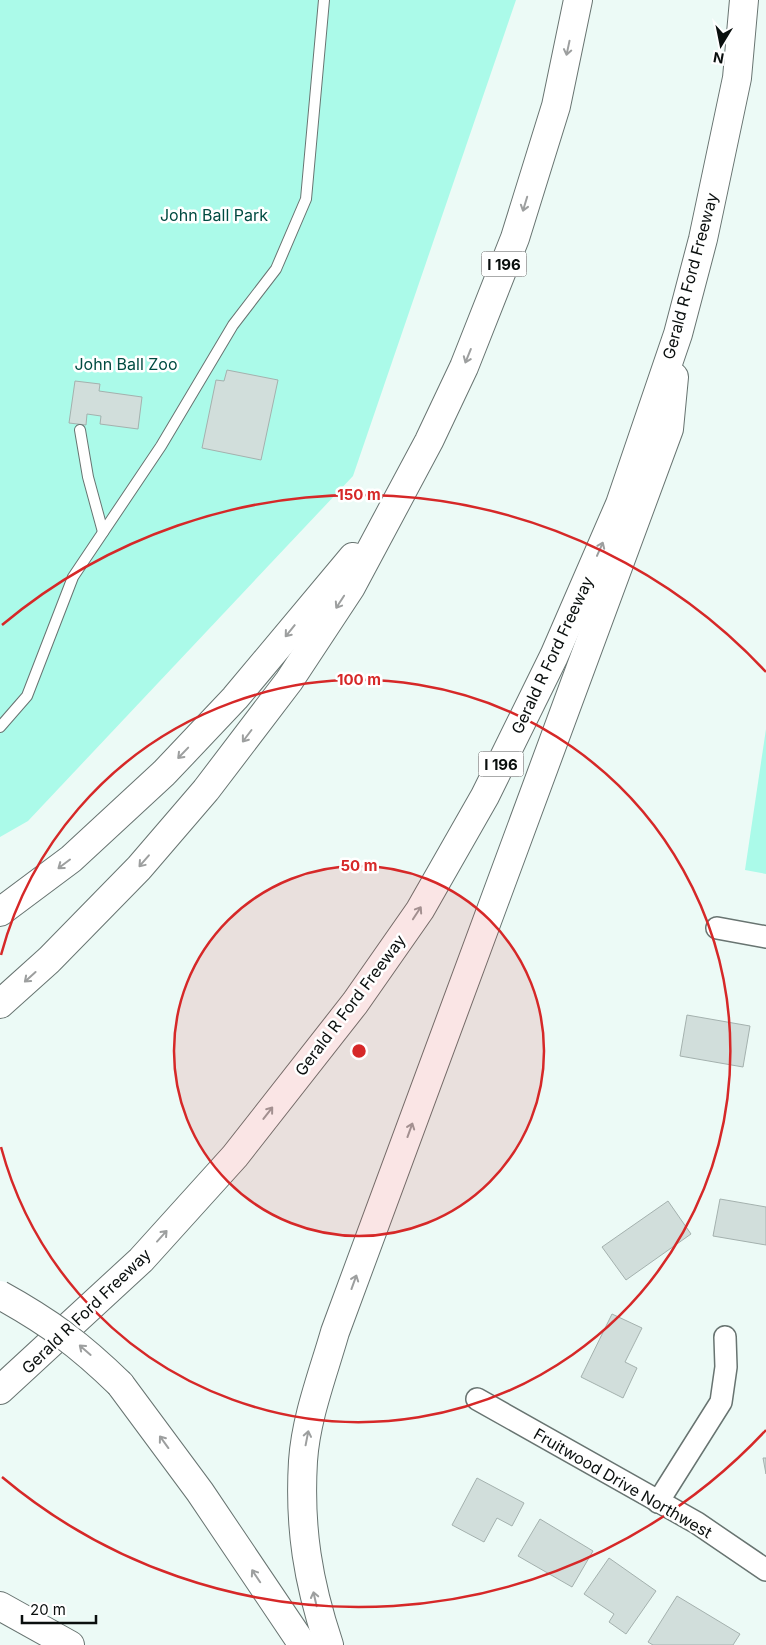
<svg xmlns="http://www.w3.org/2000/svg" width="766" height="1645" font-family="Inter,sans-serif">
	<rect width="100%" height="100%" fill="#ecfaf6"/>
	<g fill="#abfae9">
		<polygon points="0,0 516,0 353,476 28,821 0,837"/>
		<polygon points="766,729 766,874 745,870"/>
	</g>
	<g fill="#d1dedb" stroke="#a4b1ae">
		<polygon points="227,370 278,380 261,460 202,448 216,380 224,381"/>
		<polygon points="75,381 100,384 99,391 142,397 138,429 100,424 101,416 87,414 86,425 69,423"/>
		<polygon points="687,1015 750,1026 743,1067 680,1056"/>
		<polygon points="720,1199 766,1207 766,1245 713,1236"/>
		<polygon points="668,1201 691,1234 626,1280 602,1247"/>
		<polygon points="612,1314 642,1328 625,1362 637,1368 623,1398 581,1377"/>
		<polygon points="763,1458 766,1458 766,1474"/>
		<polygon points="477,1478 524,1503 512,1526 497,1518 484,1542 452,1525"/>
		<polygon points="540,1519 593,1551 572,1587 518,1556"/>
		<polygon points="609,1558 656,1591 626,1634 609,1622 614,1614 584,1594"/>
		<polygon points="677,1596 740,1634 733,1645 653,1645 648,1642"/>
	</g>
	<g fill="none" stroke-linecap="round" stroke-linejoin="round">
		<g stroke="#687471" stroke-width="12">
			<g id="service">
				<polyline points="80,430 88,477 103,532"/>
				<polyline points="0,727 27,696 73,577 161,446 233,325 276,269 306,199 324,0"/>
			</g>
		</g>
		<g stroke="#687471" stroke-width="24">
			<g id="minor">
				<polyline points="717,928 766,937"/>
				<polyline points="477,1399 697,1523 766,1570"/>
				<polyline points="658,1502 721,1402 726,1367 725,1337"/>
			</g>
		</g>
		<g stroke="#687471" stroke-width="30">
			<polyline id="primary" points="0,1606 70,1645"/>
		</g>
		<g stroke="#687471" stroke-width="30">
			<g id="motorway">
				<polyline points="0,912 71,859 164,773 235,698 353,557"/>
				<polyline points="0,1004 49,960 139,868 206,790 289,681 351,587 429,441 464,367 515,238 556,106 578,0"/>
				<polyline points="120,1384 200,1492 303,1645"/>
				<polyline points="0,1390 141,1260 235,1156 355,1003 420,910 485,796 554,656 620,504 678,334 703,239 737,78 744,0"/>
				<path d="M329,1645c-21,-63 -30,-117 -26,-184 3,-44 20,-87 32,-129l334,-903 5,-52"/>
			</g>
		</g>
		<use href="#service" stroke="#fff" stroke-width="10"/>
		<use href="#minor" stroke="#fff" stroke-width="21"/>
		<use href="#primary" stroke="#fff" stroke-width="28"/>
		<use href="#motorway" stroke="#fff" stroke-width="28"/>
		<g stroke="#687471" stroke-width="30" stroke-linecap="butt">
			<path id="motorway-bridge" d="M0,1295c49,27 80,50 120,89"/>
		</g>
		<use href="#motorway-bridge" stroke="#fff" stroke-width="28"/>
	</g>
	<defs><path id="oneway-shaft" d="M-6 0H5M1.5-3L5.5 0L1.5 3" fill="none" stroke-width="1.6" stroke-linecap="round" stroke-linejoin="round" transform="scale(1.25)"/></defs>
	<g stroke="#9d9f9f">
		<use href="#oneway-shaft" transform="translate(568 48) rotate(102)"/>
		<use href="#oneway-shaft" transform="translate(525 204) rotate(107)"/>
		<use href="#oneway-shaft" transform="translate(468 356) rotate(112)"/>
		<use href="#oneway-shaft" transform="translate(600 549) rotate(-66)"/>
		<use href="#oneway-shaft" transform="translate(340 602) rotate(123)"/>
		<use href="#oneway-shaft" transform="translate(290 631) rotate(129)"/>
		<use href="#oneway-shaft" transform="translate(247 736) rotate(127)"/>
		<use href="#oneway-shaft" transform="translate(183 753) rotate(134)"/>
		<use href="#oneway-shaft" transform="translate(144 861) rotate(131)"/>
		<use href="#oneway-shaft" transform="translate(64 864) rotate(143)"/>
		<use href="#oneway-shaft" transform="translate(417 913) rotate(-57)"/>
		<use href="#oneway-shaft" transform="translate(30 977) rotate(138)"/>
		<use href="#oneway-shaft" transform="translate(268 1113) rotate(-52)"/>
		<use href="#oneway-shaft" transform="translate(410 1130) rotate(-70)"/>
		<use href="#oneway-shaft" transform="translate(162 1236) rotate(-48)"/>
		<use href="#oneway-shaft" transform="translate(354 1282) rotate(-70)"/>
		<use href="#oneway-shaft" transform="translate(85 1350) rotate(-139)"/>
		<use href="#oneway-shaft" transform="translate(307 1438) rotate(-79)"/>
		<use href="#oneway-shaft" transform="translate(164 1442) rotate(-126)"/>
		<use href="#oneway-shaft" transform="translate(256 1576) rotate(-124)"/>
		<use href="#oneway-shaft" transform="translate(315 1599) rotate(-103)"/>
	</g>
	<circle cx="359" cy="1051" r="185" fill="#d62828" fill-opacity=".12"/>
	<g fill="none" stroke="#d62828" stroke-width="2.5">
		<circle cx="359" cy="1051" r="185"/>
		<path d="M1 955A371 371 0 1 1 1 1147"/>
		<path d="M766 1430A556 556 0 0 1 2 1477M2 625A556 556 0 0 1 766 672"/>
	</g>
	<g text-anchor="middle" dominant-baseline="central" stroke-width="5" stroke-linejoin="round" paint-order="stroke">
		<g fill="#fff" stroke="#545756" stroke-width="1">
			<rect x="481.5" y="251.5" width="45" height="25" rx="4"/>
			<rect x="478.5" y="751.5" width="45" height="25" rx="4"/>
		</g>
		<g font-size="15" font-weight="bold" fill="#0a0f0e">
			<text x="504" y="264">I 196</text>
			<text x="501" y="764">I 196</text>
		</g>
		<g font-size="16" fill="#004b41" stroke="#fff">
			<text x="214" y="215">John Ball Park</text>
			<text x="126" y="364">John Ball Zoo</text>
		</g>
		<g font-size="16" fill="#0a0f0e" stroke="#fff">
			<text transform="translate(690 276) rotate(-75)">Gerald R Ford Freeway</text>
			<text transform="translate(552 655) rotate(-65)">Gerald R Ford Freeway</text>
			<text transform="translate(350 1005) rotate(-53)">Gerald R Ford Freeway</text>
			<text transform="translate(86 1311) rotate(-44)">Gerald R Ford Freeway</text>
			<text transform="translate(623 1483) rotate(30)">Fruitwood Drive Northwest</text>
		</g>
	</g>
	<circle cx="359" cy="1051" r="8" fill="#d62828" stroke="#fff" stroke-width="2.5"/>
	<g font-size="15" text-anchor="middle" font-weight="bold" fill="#d62828" stroke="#fff" stroke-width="5" stroke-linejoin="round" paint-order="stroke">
		<text x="359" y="500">150 m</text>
		<text x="359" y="685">100 m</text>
		<text x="359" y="871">50 m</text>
	</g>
	<g transform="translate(721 45) rotate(190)" stroke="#ffffff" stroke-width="4" paint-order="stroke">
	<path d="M0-4L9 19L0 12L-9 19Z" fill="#0a0f0e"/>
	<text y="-8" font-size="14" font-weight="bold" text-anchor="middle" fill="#0a0f0e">N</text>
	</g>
	<path d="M22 1615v8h74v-8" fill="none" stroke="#0a0f0e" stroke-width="2.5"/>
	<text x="30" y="1615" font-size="15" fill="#0a0f0e" stroke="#ffffff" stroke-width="4" paint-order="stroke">20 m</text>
</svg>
